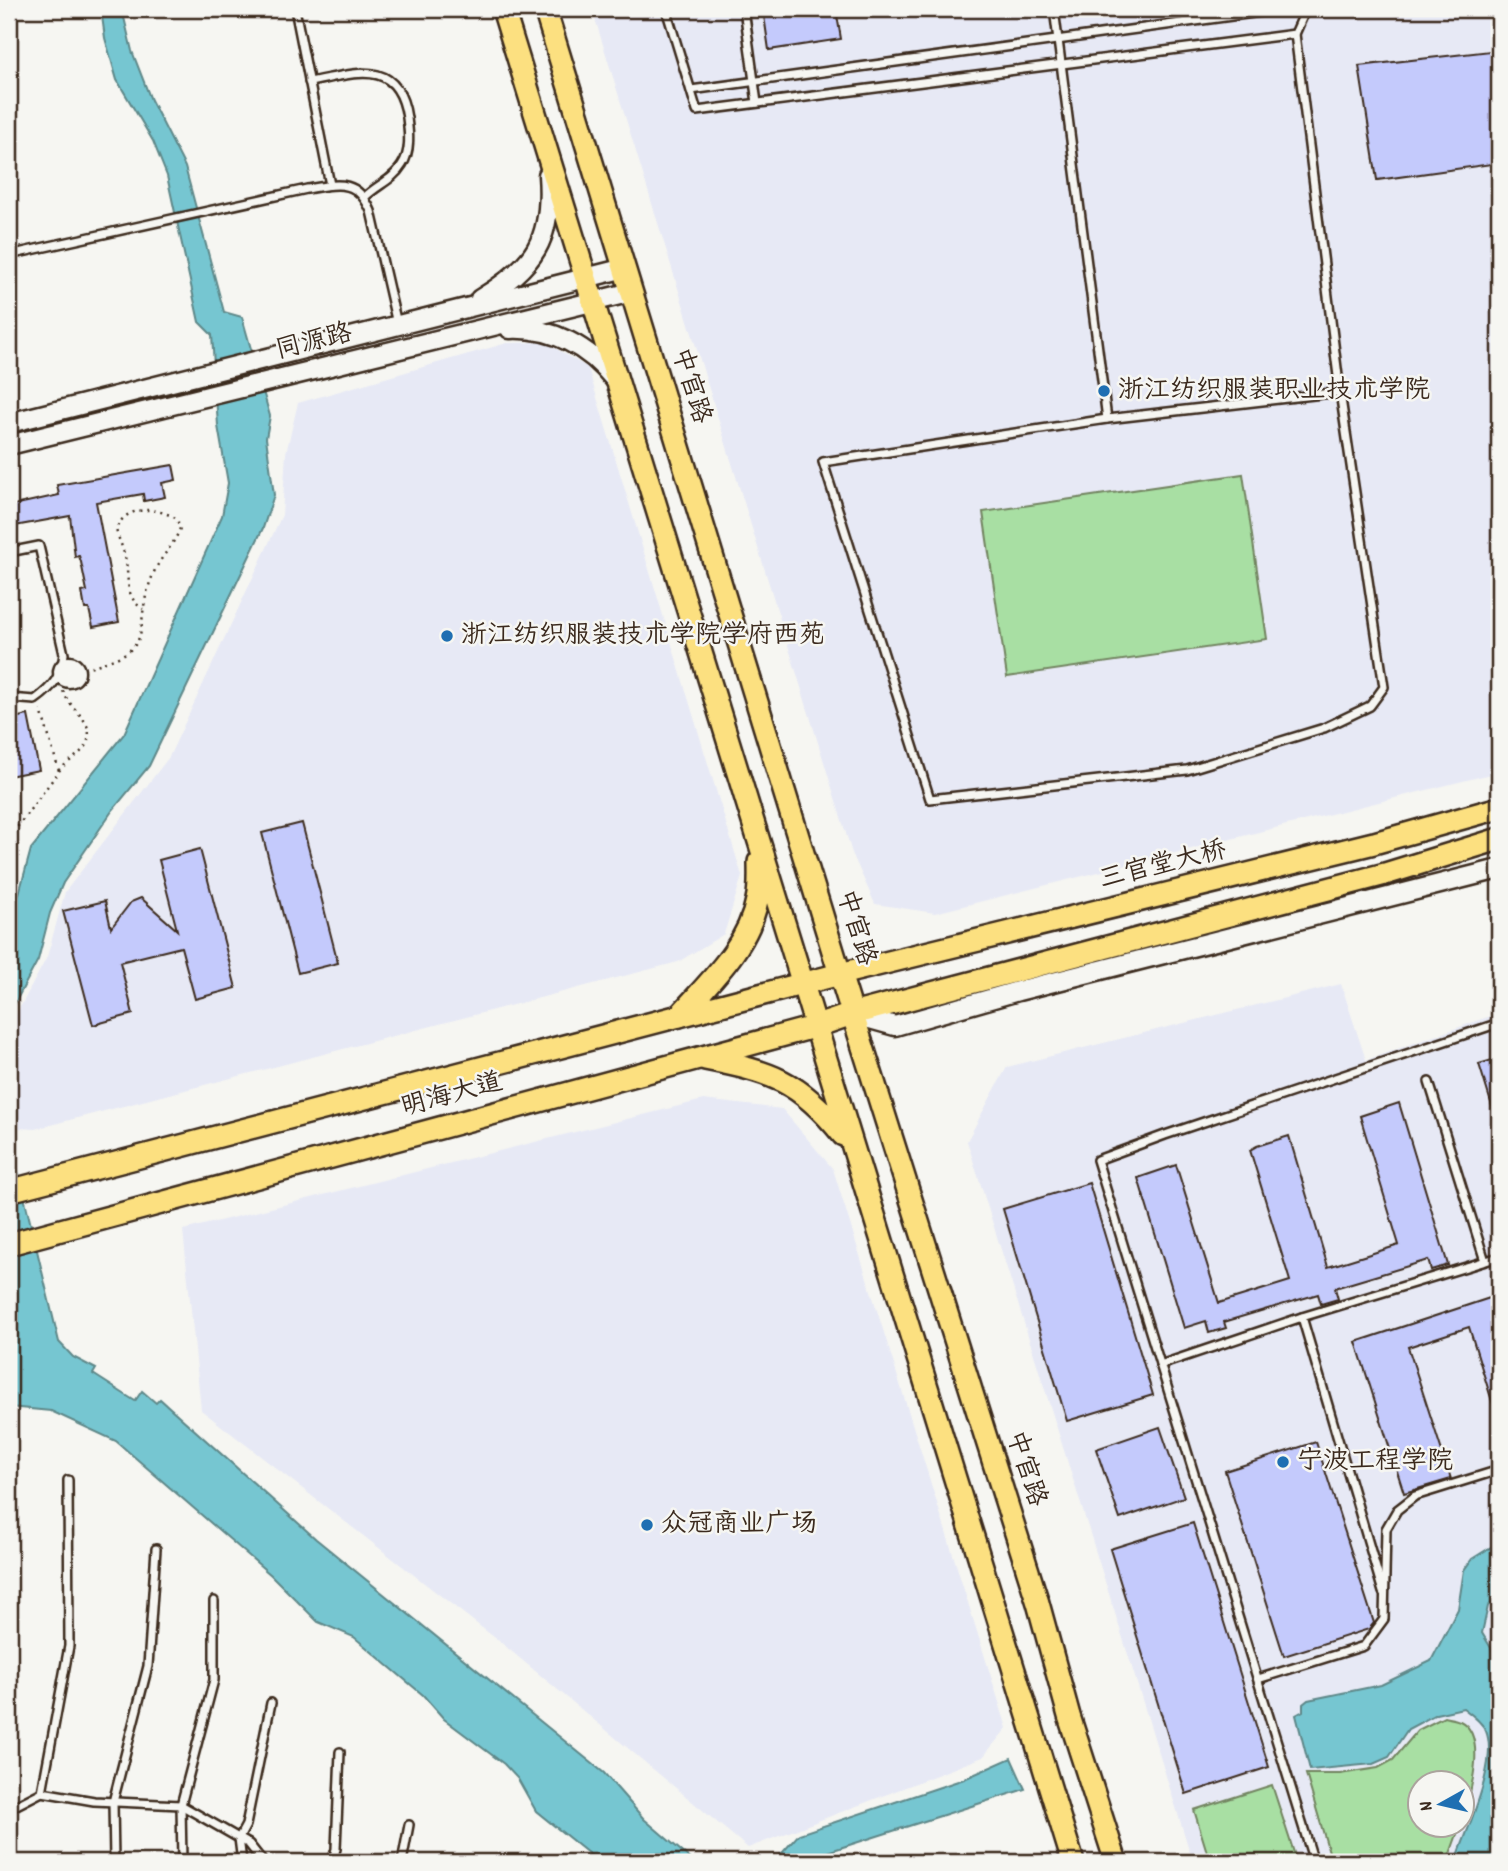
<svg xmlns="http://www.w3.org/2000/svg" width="1508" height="1871" font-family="Dekko,'LXGW WenKai TC',sans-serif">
	<rect width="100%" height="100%" fill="#f6f6f2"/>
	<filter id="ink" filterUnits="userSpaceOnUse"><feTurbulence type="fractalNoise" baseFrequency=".0143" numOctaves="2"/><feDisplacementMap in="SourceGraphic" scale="14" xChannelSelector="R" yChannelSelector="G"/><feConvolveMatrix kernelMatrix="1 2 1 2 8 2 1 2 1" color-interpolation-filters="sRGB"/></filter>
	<g filter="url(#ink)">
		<g fill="#e7e9f5" fill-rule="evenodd">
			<polygon points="592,9 1499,9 1499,772 935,913 875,904 852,853"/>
			<polygon points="545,342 588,368 742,876 724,934 678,962 35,1129 19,1128 9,1096 9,1028 47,957 65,892 169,757 282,515 286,453 298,403 507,343"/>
			<path d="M1341,984l25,76 133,-47v849h-306l-226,-721 40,-74zM1420,1784h42v42h-42z"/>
			<polygon points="703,1100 782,1109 833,1169 1007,1728 983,1757 748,1848 499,1641 201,1410 183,1230"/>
		</g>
		<g fill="#a8dfa3" stroke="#728460" stroke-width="2">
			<polygon points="1243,474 1267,639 1007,677 983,512"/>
			<path d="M1444,1717c4,1 11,2 16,4 29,14 9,76 3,98l-1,-35h-42v42h40l-13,36h-115l-26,-88h34l38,-6 15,-8 25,-30z"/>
			<polygon points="1272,1785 1297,1862 1210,1862 1194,1810"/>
		</g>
		<g fill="#76c6d1" stroke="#5e8889" stroke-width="2">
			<polygon points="101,9 122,9 132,51 151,100 185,167 224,312 242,317 270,416 266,438 274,495 263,528 149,766 112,811 63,883 50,913 38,960 9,1014 9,931 31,849 124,734 222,516 228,483 218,426 212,335 199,322 167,176 153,141 117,80 105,38"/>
			<polygon points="9,1134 59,1342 73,1357 96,1369 93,1374 135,1401 142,1391 156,1403 160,1399 316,1539 604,1773 644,1819 694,1862 599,1862 536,1811 518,1779 504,1764 444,1719 423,1695 354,1637 318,1622 271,1575 116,1441 51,1411 9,1407"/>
			<path d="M1499,1542v56l-11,8 -6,27 17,28v201h-43c10,-32 43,-99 30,-131 -5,-10 -15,-17 -23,-23l-27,6 -28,15 -19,28 -16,7 -63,6 -14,-55 7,-4v-7l5,-4 73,-15 50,-24 27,-52 6,-39 8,-11z"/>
			<polygon points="1011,1758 1025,1789 824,1853 808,1862 774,1862 799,1834 964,1779"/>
		</g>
		<g fill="#c4cafc" stroke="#3b2a1e" stroke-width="2">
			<polygon points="763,9 836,9 841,39 769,50"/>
			<polygon points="1499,50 1499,163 1377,180 1359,66"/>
			<polygon points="173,465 176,480 162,483 165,497 144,501 143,494 96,502 119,622 93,627 89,609 85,609 82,592 87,591 81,562 79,556 75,557 70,516 9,527 9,506 59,495 57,485"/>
			<polygon points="28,715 39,770 9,776 9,719"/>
			<polygon points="302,823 338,963 298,973 262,833"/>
			<polygon points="200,849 236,988 195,999 181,947 120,962 133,1014 93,1025 63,911 105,901 111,928 131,902 141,898 177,930 159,860"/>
			<polygon points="1499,1058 1499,1118 1496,1119 1479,1064"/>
			<polygon points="1399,1103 1448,1265 1431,1270 1428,1260 1335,1288 1338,1299 1321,1304 1318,1294 1224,1322 1226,1328 1209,1333 1206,1321 1184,1328 1138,1178 1176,1165 1219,1303 1290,1281 1250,1150 1257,1146 1289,1136 1328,1267 1399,1245 1360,1116"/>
			<polygon points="1089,1183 1153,1395 1067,1421 1003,1209"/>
			<polygon points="1499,1295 1499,1414 1496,1414 1469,1327 1408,1347 1451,1479 1404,1493 1356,1342"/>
			<polygon points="1160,1427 1184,1497 1120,1519 1096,1449"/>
			<polygon points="1316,1442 1374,1623 1369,1629 1284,1656 1225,1471"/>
			<polygon points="1193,1523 1269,1767 1186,1794 1110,1549"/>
		</g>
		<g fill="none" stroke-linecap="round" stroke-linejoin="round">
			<g stroke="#3b2a1e" stroke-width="12">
				<g id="service">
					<polyline points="295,9 330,185"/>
					<polyline points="666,9 697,111 1295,34"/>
					<polyline points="744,9 757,103"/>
					<polyline points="1054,9 1107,419"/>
					<polyline points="1306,9 1295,34 1340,392 1384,687 1370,706 1324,728 1187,770 930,799 823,462 1107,419 1340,392"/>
					<path d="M309,82c45,-8 89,-26 98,36 2,15 4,34 -5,47 -9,15 -25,20 -37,32"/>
					<polyline points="691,90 1283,9"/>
					<path d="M9,255l298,-66c31,-5 50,-11 64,22l26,113"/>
					<path d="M9,552l30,-6 25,108c-3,23 -11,33 -29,46l-26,-2"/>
					<polyline points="1429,1082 1485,1261"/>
					<polyline points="1302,1317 1383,1592"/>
					<polyline points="1160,1365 1302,1317 1499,1257"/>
					<polyline points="1258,1679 1364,1646 1384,1619 1386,1529 1397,1510 1415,1496 1499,1470"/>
					<polyline points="42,1792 69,1646 68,1480"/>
					<polyline points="9,1809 42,1792 94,1801 181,1805 249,1844 263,1862"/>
					<polyline points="114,1862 113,1802 148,1666 156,1549"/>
					<polyline points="182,1862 181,1805 214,1680 214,1601"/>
					<polyline points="242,1862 239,1838 246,1825 271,1703"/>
					<polyline points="332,1862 336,1849 340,1752"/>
					<polyline points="402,1862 409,1825"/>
					<polyline points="1314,1862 1097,1160 1165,1135 1499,1023"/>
				</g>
			</g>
			<g stroke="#3b2a1e" stroke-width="19">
				<circle id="minor" cx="69" cy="672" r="8"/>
			</g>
			<g stroke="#3b2a1e" stroke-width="23">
				<g id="tertiary">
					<path d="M480,299c55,-33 73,-60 68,-124"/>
					<path d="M510,329c43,-2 79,18 105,51"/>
					<polyline points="9,423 625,268"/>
					<polyline points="9,445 632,292"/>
					<polyline points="852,1014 895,1026 1018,991 1499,869"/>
				</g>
			</g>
			<g stroke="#3b2a1e" stroke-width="26">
				<g id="primary">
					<polyline points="503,9 1073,1862"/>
					<polyline points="545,9 840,974 1038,1603 1069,1716 1116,1862"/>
					<path d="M679,1016c29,-33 70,-70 78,-116 3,-12 2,-26 2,-38"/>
					<path d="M705,1059c66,13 94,21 138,76"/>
					<polyline points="9,1191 840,974 1374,843 1499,808"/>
					<polyline points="9,1244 814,1027 852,1014 1385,874 1499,839"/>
				</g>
			</g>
			<g stroke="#3b2a1e" stroke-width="2.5" stroke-dasharray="2 5" stroke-linecap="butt">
				<path d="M77,670c92,-22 49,-36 78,-100 7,-15 20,-26 25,-42l-3,-9c-19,-12 -52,-15 -61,11 3,10 7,18 9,27 5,20 -2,39 18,52"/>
				<path d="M59,771c7,-9 19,-14 25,-23 17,-25 -16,-38 -21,-58"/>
				<polyline points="9,838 59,771 41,710"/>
			</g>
			<use href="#service" stroke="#f6f6f2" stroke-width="7"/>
			<use href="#minor" stroke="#f6f6f2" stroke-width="14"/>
			<use href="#tertiary" stroke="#f6f6f2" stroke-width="18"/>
			<use href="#primary" stroke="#fce080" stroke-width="21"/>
		</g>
	</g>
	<g fill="#1f6fb2" stroke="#f6f6f2" stroke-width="2.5">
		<circle cx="1104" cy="391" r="7"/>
		<circle cx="447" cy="636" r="7"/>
		<circle cx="1283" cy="1462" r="7"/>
		<circle cx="647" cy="1525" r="7"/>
	</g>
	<g text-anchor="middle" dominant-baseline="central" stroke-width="5" stroke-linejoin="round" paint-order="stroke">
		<g font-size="26" fill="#3b2a1e" stroke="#f6f6f2">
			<text transform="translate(314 343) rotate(-14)">同源路</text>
			<text transform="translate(690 386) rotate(73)">中官路</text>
			<text transform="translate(1163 866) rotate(-14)">三官堂大桥</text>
			<text transform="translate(855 928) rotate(73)">中官路</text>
			<text transform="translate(452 1096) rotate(-15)">明海大道</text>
			<text transform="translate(1025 1469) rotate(72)">中官路</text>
		</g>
		<g font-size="26" fill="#3b2a1e" stroke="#f6f6f2" text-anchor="start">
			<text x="1118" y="391">浙江纺织服装职业技术学院</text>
			<text x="461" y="636">浙江纺织服装技术学院学府西苑</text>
			<text x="1297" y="1462">宁波工程学院</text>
			<text x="661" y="1525">众冠商业广场</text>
		</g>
	</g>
	<rect width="1508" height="1871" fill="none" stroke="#f6f6f2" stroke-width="35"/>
	<rect x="18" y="18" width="1473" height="1836" fill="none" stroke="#3b2a1e" stroke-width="2.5" filter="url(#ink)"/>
	<g transform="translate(1441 1804) rotate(262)"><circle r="33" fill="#f6f6f2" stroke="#aba49d" stroke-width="2"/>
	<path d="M0-5L12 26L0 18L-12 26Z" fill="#1f6fb2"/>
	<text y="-10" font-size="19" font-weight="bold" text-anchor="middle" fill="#3b2a1e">N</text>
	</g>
</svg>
